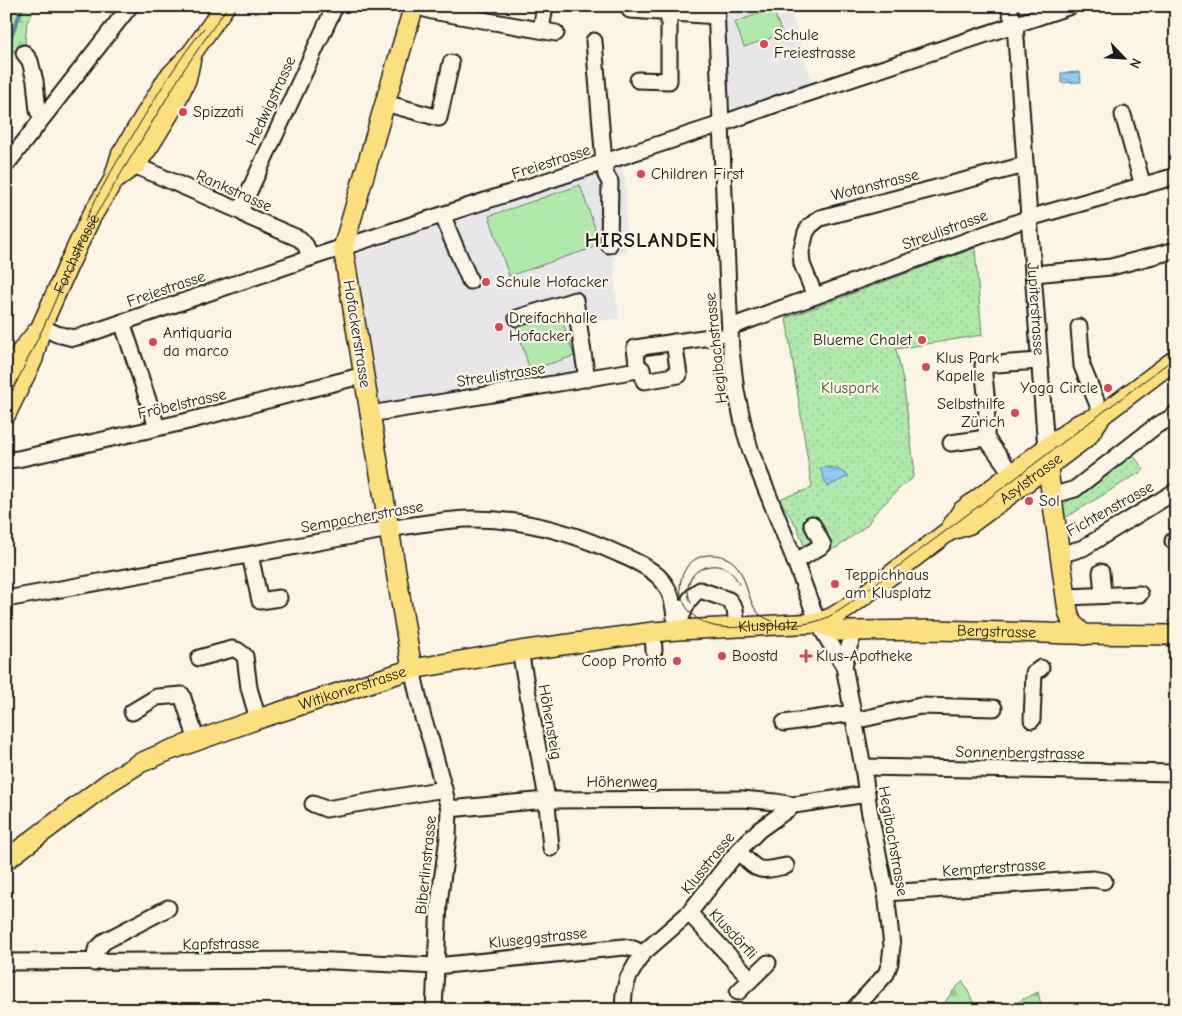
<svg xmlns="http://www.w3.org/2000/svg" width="1182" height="1016" font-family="'Comic Neue',sans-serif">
	<defs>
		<pattern id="grass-dots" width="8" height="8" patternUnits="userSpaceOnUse" patternTransform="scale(1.25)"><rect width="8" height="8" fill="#b1e9ad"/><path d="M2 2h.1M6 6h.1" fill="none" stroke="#98c794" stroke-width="1.8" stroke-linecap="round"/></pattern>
		<pattern id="forest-firs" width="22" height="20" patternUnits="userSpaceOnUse" patternTransform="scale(1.25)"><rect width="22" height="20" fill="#b1e9ad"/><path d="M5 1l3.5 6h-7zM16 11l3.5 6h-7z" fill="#98c794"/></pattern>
		<pattern id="water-waves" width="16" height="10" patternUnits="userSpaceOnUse" patternTransform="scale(1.25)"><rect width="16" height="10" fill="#8fcaef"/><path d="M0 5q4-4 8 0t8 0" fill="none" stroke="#7badcc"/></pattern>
	</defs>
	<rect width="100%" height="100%" fill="#fcf5e5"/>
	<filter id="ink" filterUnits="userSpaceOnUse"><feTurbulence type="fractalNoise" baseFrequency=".02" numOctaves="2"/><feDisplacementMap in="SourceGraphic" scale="10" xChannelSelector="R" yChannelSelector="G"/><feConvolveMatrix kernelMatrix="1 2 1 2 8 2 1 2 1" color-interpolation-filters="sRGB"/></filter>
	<g filter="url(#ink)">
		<g fill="#e9e6ea">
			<polygon points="726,6 789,6 812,82 735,108 732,107 729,103"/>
			<polygon points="623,165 626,198 626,253 614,254 616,299 619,318 582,324 590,371 386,404 383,404 377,401 354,264 355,257 361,253"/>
		</g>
		<g fill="url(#grass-dots)" stroke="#668264">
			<polygon points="975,248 982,335 896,349 903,380 914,466 913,476 912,479 902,486 875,513 867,525 838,547 809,559 796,524 795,524 779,499 812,488 786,318"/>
			<polygon points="1131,452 1144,470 1065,518 1063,505"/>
		</g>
		<g fill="url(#forest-firs)" stroke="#668264">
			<polygon points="6,6 37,6 27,22 24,53 6,50"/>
			<polygon points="963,981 977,1010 950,1010 944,1004 952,992"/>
			<polygon points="1038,992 1042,1010 984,1010 1018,1002"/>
		</g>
		<g fill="#b1e9ad" stroke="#668264">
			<polygon points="773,9 782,34 744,47 735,22"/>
			<polygon points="580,185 601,245 509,276 489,216"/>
			<polygon points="558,308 574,356 530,370 515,323"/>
		</g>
		<g fill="url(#water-waves)" stroke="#61849b">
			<polygon points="1080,72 1081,82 1061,83 1061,73"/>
			<polygon points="828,467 835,468 849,476 827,487 820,468"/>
		</g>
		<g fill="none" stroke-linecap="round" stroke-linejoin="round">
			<polyline stroke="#61849b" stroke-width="4" points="6,49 23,6"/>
			<g stroke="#1c1c1c" stroke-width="19">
				<g id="minor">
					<polyline points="415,6 432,11 556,33"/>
					<polyline points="629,6 630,10 717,16"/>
					<polyline points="716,6 729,313 731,350 736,391 745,432 751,452 793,556 818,623 844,666 863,767 869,809 886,893 892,946 890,963 886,974 853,1010"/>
					<path id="s1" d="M1008,6l7,19 31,424"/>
					<polyline points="541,30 545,6"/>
					<polyline points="594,41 604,163 606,175 610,182 609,245"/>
					<polyline points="24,53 30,61 35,81 38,111 44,116"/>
					<polyline points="638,80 669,81 669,13"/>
					<polyline points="385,103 439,118 451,63"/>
					<polyline points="1123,115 1143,186"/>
					<polyline points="6,165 130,6"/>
					<polyline points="134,165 240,211 249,217 300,239 306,246 310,258"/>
					<polyline points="240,211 335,6"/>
					<polyline points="443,215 449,232 470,281"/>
					<polyline points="1033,274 1111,267 1176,250"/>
					<polyline points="815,296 802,264 801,252 806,232 810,226 820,218 1025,165"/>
					<polyline points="517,318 575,300 587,379"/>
					<polyline points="122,322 157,427"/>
					<polyline points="41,327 57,334 73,338 85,335 310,258 721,124 782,102 1071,6"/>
					<polyline points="1079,327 1082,366 1102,415"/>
					<polyline points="730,329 736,325 1029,218 1176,176"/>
					<polyline points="638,370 642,369 644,381 679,375 674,342"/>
					<polyline points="370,414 638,370 635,348 717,336"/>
					<polyline points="986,438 987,404 983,365 1039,361"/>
					<polyline points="951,443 986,438 1012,474"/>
					<polyline points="6,460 18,459 184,422 364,375"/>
					<polyline points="1051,496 1075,489 1157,425 1169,419 1176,413"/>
					<polyline points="1173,541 1176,539"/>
					<polyline points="250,555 260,601 279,598"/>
					<polyline points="1060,555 1083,548 1176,491"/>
					<polyline points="794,560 803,557 823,545 812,524"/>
					<polyline points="1101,572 1103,595"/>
					<polyline points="1066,597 1140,594"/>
					<path d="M6,599l389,-71c24,-4 48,-8 73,-9 52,-1 104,13 151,35 16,7 38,16 47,32 8,13 9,29 10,44"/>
					<path d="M678,626c5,-12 9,-29 22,-36l29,10 6,9 2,18"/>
					<polyline points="653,632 654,651"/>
					<polyline points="520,651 546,793 551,848"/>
					<polyline points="199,658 232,649 237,650 245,656 249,688 258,719"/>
					<polyline points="844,666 848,649 855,631"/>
					<polyline points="412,669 423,718 431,741 449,809 448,837 439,903 434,1010"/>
					<polyline points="132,712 157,697 182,695 197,741"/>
					<polyline points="1032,720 1034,673 1041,668"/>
					<polyline points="854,721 920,706 994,708"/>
					<polyline points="784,723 853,713"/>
					<polyline points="863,767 1176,773"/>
					<polyline points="313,804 326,809 444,789"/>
					<polyline points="449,809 546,800 742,799 776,802 794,805"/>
					<path d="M738,851c21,21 19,21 48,15"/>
					<polyline points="886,893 1093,879 1104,881"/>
					<polyline points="689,913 751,979"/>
					<polyline points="6,962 312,960 436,966 624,947 634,949 642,954"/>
					<polyline points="94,963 96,950 105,941 168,908"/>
					<polyline points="738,992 768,963"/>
					<polyline points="623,1010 624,993 628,978 642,954 689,913 738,851 759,830 794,805 867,794"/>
				</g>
			</g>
			<g stroke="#1c1c1c" stroke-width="22">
				<g id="major">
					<polyline points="113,181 136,164 149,146 173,107 186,80 188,72 192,53"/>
					<polyline points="6,382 21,352 37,332"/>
					<polyline points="6,414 33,359 41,327 68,266 91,217 113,181 121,155 168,78 192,53 225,6"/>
					<polyline points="1047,456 1049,477 1068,611 1072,623 1084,635"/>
					<path id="s2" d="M949,531l21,-7 117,-87 15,-22"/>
					<path id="s3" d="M818,623l22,8h15l81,-1 110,3 20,1 110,1"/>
					<polyline points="412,669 343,248 385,103 414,6"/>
					<path id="s4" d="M6,860l102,-77 32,-20 28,-12 90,-32 154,-50 108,-18 133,-19 25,-2 140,-7 15,-6 14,-9 102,-77 13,-20 103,-77 14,-10 23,-9 74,-56"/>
				</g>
			</g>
			<use href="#minor" stroke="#fcf5e5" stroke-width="15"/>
			<use href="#major" stroke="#fce080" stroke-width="19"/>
			<g stroke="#1c1c1c" stroke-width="1">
				<path d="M85,221c15,-32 33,-61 51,-91 21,-35 42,-70 68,-102"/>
				<path id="s5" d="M6,404l37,-76 37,-84 14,-26 91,-150 43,-62"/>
				<path d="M691,603c-16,-34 33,-54 48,-19"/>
				<path id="s6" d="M772,621c-4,-2 -9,-4 -13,-7 -15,-16 -11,-49 -35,-57 -36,-12 -58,29 -33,56 7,7 14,11 23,13 13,3 26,1 39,0 22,-1 47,1 68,-6 16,-6 31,-18 45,-29l310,-234"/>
			</g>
		</g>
	</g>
	<g fill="#d1495b" stroke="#fcf5e5" stroke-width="2">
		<circle cx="764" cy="44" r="5"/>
		<circle cx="183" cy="112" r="5"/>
		<circle cx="641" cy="174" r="5"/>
		<circle cx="486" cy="282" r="5"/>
		<circle cx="499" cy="327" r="5"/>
		<circle cx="922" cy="340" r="5"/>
		<circle cx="153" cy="342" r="5"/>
		<circle cx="926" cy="367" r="5"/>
		<circle cx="1108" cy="388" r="5"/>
		<circle cx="1015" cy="413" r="5"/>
		<circle cx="1029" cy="501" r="5"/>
		<circle cx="835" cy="584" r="5"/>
		<circle cx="722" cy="656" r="5"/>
		<path d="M803.5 648.5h5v5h5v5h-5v5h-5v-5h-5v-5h5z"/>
		<circle cx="677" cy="661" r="5"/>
	</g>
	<g text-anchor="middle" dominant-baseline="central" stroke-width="4.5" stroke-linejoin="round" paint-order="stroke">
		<g font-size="16" fill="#1c1c1c" stroke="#fcf5e5" text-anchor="start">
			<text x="774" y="35">Schule<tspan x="774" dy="18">Freiestrasse</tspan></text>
			<text x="193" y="112">Spizzati</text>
			<text x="651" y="174">Children First</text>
			<text x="496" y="282">Schule Hofacker</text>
			<text x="509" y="318">Dreifachhalle<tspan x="509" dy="18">Hofacker</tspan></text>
			<text x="163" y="333">Antiquaria<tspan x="163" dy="18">da marco</tspan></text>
			<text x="912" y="340" text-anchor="end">Blueme Chalet</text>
			<text x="936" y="358">Klus Park<tspan x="936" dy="18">Kapelle</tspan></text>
			<text x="1098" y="388" text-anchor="end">Yoga Circle</text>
			<text x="1005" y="404" text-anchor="end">Selbsthilfe<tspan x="1005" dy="18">Zürich</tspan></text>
			<text x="1039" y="501">Sol</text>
			<text x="845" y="575">Teppichhaus<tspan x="845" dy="18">am Klusplatz</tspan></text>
			<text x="732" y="656">Boostd</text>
			<text x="816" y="656">Klus-Apotheke</text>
			<text x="667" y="661" text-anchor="end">Coop Pronto</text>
		</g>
		<g font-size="16" fill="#1c1c1c" stroke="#fcf5e5">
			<text transform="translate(271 101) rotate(-65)">Hedwigstrasse</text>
			<text transform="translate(551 162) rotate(-18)">Freiestrasse</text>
			<text transform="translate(875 185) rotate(-14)">Wotanstrasse</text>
			<text transform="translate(234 191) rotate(24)">Rankstrasse</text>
			<text transform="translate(945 230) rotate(-20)">Streulistrasse</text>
			<text stroke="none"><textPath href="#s5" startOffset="166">Forchstrasse</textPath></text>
			<text transform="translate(166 289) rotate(-19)">Freiestrasse</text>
			<text stroke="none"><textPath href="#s1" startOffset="305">Jupiterstrasse</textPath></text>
			<text transform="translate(357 334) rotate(81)">Hofackerstrasse</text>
			<text transform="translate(716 348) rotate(-96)">Hegibachstrasse</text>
			<text transform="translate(501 375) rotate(-9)">Streulistrasse</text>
			<text transform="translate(182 404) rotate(-13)">Fröbelstrasse</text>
			<text stroke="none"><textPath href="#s2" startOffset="98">Asylstrasse</textPath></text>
			<text transform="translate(1110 509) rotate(-29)">Fichtenstrasse</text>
			<text transform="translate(362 517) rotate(-10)">Sempacherstrasse</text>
			<text stroke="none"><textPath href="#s6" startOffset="256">Klusplatz</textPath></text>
			<text stroke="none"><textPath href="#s3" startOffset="180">Bergstrasse</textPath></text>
			<text stroke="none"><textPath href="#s4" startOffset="391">Witikonerstrasse</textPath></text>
			<text transform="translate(550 722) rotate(80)">Höhensteig</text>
			<text transform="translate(1020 753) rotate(1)">Sonnenbergstrasse</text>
			<text x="622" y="782">Höhenweg</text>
			<text transform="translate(893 841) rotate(80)">Hegibachstrasse</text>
			<text transform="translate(708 863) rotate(-51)">Klusstrasse</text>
			<text transform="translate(426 865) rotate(-84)">Biberlinstrasse</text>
			<text transform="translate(994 868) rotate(-4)">Kempterstrasse</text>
			<text transform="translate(733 934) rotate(47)">Klusdörfli</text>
			<text transform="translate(538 938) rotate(-6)">Kluseggstrasse</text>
			<text transform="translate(221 944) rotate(-1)">Kapfstrasse</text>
		</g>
		<g font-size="16" fill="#495a48" stroke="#fcf5e5">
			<text x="850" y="388">Kluspark</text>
		</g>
		<g font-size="21" font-weight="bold" letter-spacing="1" fill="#1c1c1c" stroke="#fcf5e5">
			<text x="651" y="240">HIRSLANDEN</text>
		</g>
	</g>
	<rect width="1182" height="1016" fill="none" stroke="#fcf5e5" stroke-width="25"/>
	<rect x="12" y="12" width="1157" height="991" fill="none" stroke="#1c1c1c" stroke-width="2" filter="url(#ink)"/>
	<g transform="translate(1124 58) rotate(115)" stroke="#fcf5e5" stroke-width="4" paint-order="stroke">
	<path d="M0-4L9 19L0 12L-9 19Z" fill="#1c1c1c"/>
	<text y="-8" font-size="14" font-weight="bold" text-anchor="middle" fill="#1c1c1c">N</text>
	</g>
</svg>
